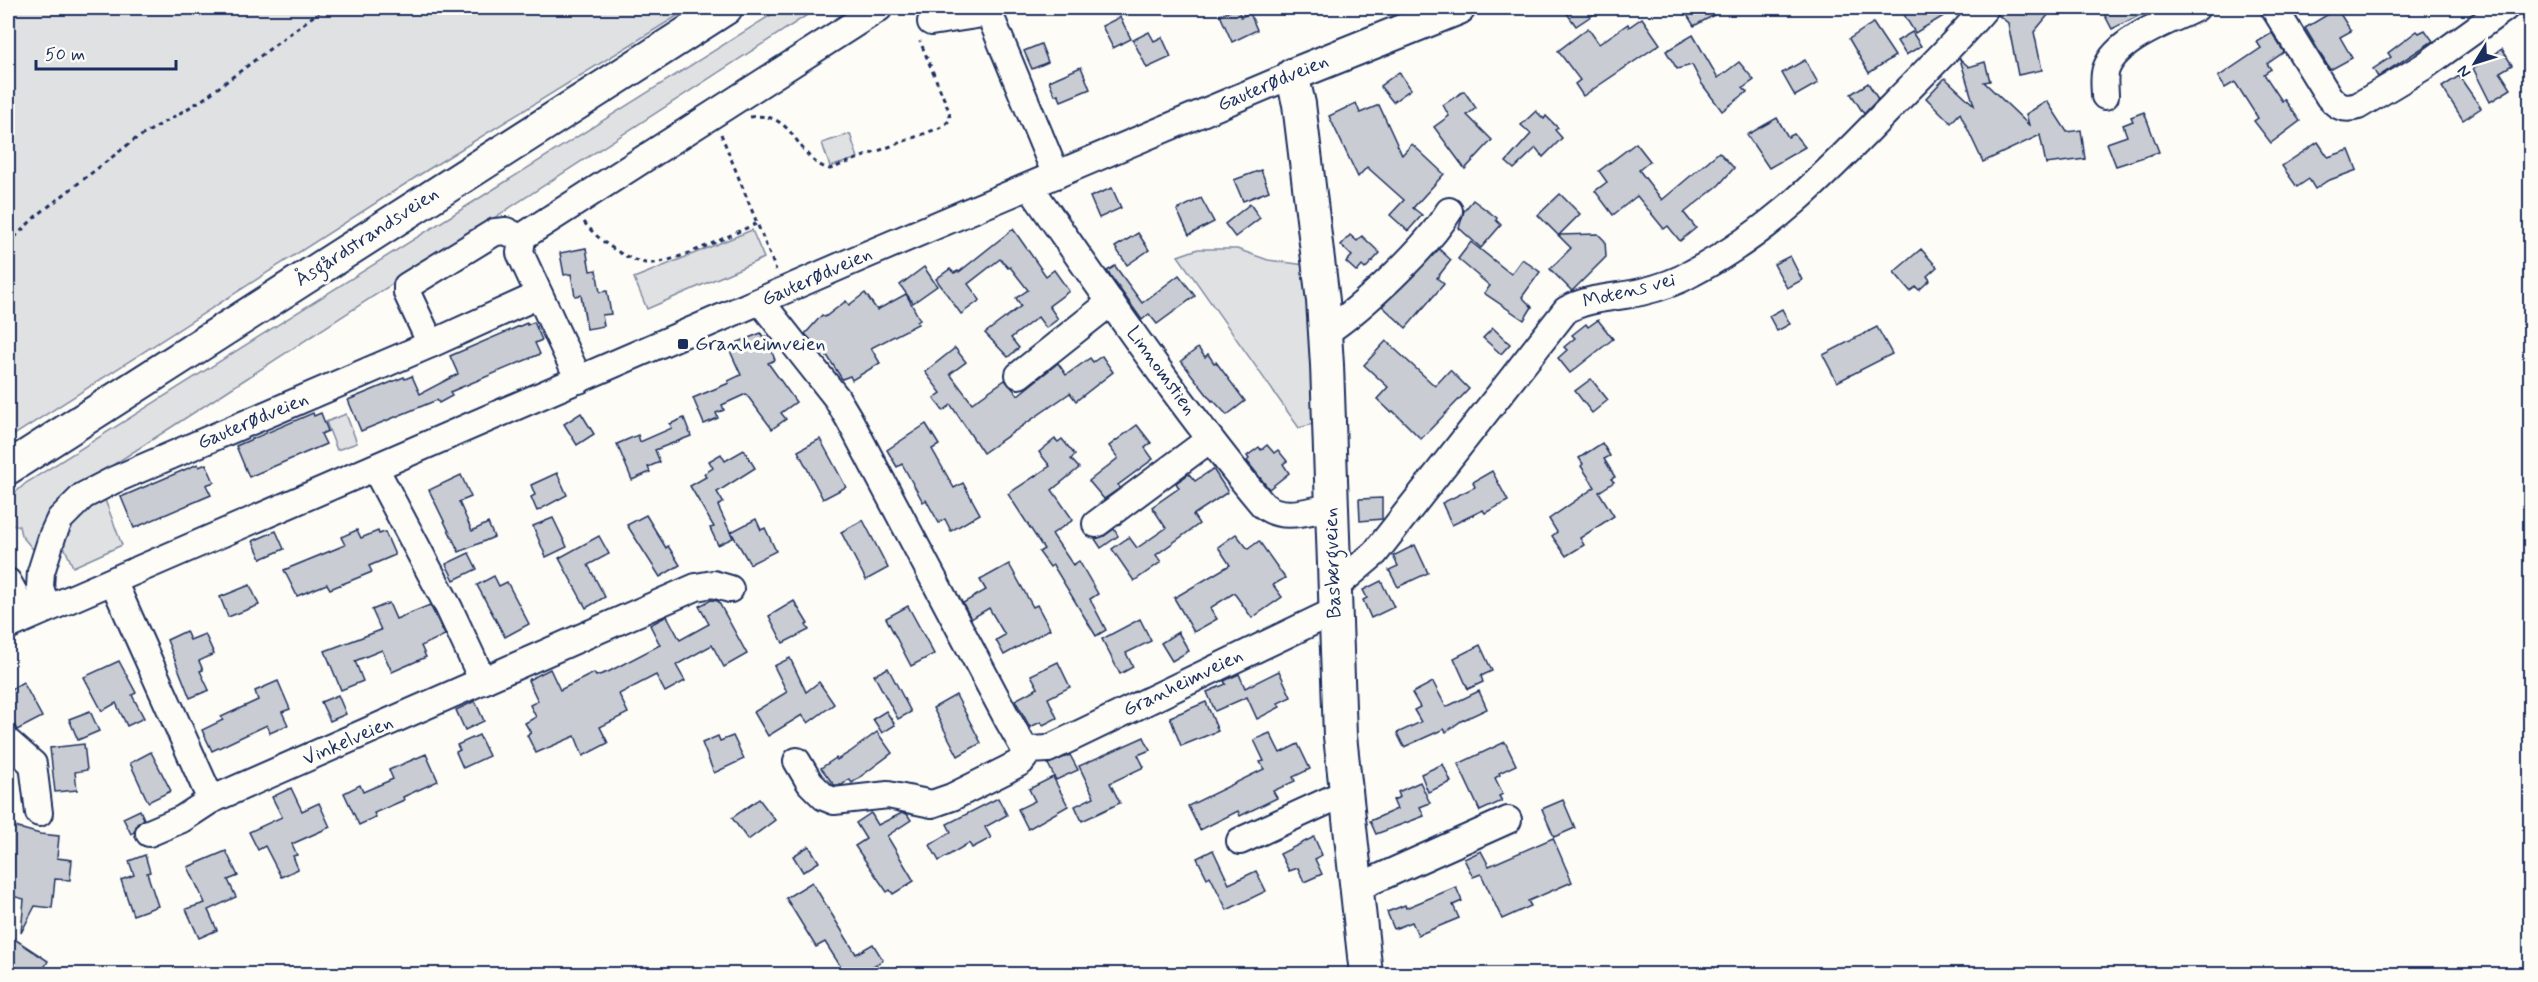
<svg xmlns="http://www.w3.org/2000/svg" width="2538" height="982" font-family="Mynerve,sans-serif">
	<rect width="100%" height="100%" fill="#fdfcf7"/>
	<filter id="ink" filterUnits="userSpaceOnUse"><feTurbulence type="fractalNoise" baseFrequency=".0167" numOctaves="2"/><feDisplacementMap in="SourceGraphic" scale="12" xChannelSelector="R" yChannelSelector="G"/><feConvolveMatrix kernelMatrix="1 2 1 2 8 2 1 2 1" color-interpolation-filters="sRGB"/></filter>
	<g filter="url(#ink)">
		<g fill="#e0e1e3" stroke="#7e88a0" stroke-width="1.5">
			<polygon points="8,8 690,8 424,172 8,439"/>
			<polygon points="782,8 818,8 96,476 122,545 73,567 62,542 37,554 21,535 19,526 8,525 8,499 26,483"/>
			<polygon points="850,134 858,158 830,167 822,143"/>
			<polygon points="752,230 764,258 647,309 634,278"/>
			<polygon points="1198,249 1237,249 1268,260 1305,265 1317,423 1299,428 1178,256"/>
			<polygon points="346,414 357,443 337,450 326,422"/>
		</g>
		<g fill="#c9ccd3" stroke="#1b2f5e" stroke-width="1.5">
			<polygon points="1237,8 1241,17 1250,13 1257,30 1232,42 1220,15"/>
			<polygon points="1563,8 1603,8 1576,26"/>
			<polygon points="1683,8 1727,8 1694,26"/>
			<polygon points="1900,8 1957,8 1915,33"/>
			<polygon points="2000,8 2054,8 2034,32 2042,70 2018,75 2008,23 1998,15"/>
			<polygon points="2101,8 2154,8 2112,29"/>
			<polygon points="2337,9 2351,31 2340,37 2352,58 2330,70 2305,28"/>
			<polygon points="1120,17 1131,39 1113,48 1102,26"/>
			<polygon points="1642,18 1660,44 1583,96 1575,84 1580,80 1558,51 1588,28 1599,44 1628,24 1629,27"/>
			<polygon points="1873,23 1895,56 1869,73 1849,39"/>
			<polygon points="2425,30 2433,41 2378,77 2373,69 2391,57 2388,53 2417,31 2419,33"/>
			<polygon points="1149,32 1154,41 1162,37 1171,57 1147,68 1133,40"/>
			<polygon points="1912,32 1921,46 1906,55 1897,41"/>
			<polygon points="2272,33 2284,52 2267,64 2271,69 2264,74 2282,101 2284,99 2300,121 2271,143 2254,121 2258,118 2235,82 2225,88 2218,77 2261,48 2257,42"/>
			<polygon points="1693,35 1718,78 1739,62 1754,80 1743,88 1747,92 1722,111 1702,84 1692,65 1677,69 1666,51"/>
			<polygon points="1041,44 1048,62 1032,69 1024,51"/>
			<polygon points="2502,49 2512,65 2500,72 2511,89 2490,102 2473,68"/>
			<polygon points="1960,59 1969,67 1985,62 1990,81 1984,82 2029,125 2026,114 2047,101 2067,132 2081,130 2085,159 2046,164 2040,135 1983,162 1960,113 1951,123 1926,98 1945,78 1974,105"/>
			<polygon points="1805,60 1818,83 1795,96 1782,73"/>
			<polygon points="1081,67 1090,89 1061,101 1058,94 1055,95 1049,81"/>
			<polygon points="1399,72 1411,89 1393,102 1380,86"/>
			<polygon points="2459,76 2481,108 2463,120 2442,87"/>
			<polygon points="1868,83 1878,99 1864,114 1851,94"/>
			<polygon points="1464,91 1476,108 1467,115 1492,140 1465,169 1434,127 1449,116 1443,105"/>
			<polygon points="1356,103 1360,113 1379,105 1402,155 1412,144 1444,174 1413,208 1422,215 1408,231 1390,215 1404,200 1367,167 1358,177 1329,116"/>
			<polygon points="1536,111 1544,119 1546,116 1558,128 1555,130 1562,138 1543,157 1536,148 1514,169 1506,162 1531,134 1521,125"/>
			<polygon points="2144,112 2159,152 2116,166 2107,143 2127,136 2123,125 2133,121 2131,117"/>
			<polygon points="1777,118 1788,137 1794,134 1805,147 1769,168 1747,135"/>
			<polygon points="2318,142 2328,157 2349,150 2357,170 2327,181 2315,189 2309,179 2297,187 2282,166"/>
			<polygon points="1636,143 1650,161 1639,170 1662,200 1719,152 1734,168 1719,185 1684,213 1696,228 1680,241 1668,226 1664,229 1637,196 1613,215 1595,191 1607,182 1599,171"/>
			<polygon points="1261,170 1269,191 1243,201 1234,180"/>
			<polygon points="1112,188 1121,208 1099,218 1090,197"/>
			<polygon points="1560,194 1580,214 1559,235 1598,234 1605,241 1606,257 1572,291 1550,269 1571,248 1538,215"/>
			<polygon points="1201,198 1214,222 1189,235 1177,210"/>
			<polygon points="1473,200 1497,218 1496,220 1501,225 1481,248 1459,228 1464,211"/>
			<polygon points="1250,204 1260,218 1235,237 1225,224"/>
			<polygon points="1013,229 1046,276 1054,270 1069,291 1049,306 1058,319 1046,328 1038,317 1011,338 1019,348 1008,357 985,333 1021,306 1016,298 1028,290 1010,267 1008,268 1000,259 968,284 980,300 961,314 936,279 950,269 954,273 958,271 959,272"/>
			<polygon points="1138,233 1149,250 1127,265 1115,247"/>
			<polygon points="1350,235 1357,241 1362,236 1380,253 1365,269 1362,266 1357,272 1346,262 1352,256 1341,245"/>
			<polygon points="1471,242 1511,274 1522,259 1540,272 1522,297 1532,307 1524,320 1484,293 1490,286 1458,259"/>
			<polygon points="586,248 590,271 596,270 600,292 607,291 611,314 602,315 604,326 587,329 581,295 575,296 571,274 564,275 560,253"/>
			<polygon points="1439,249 1451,260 1437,278 1444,284 1406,328 1382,306"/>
			<polygon points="1921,249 1937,267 1927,276 1930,280 1919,290 1916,287 1910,291 1894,272"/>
			<polygon points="1790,256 1802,280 1787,288 1774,264"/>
			<polygon points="1115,266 1142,303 1179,275 1195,296 1157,324 1149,314 1142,320 1107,271"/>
			<polygon points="924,267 937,286 913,303 900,285"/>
			<polygon points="865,293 877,310 906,294 920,320 917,322 918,324 871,348 880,363 852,380 850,376 842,379 828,357 805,334 822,315 825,317 846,301 849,305"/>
			<polygon points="1782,309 1790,324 1777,331 1769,316"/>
			<polygon points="1598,320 1613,339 1570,373 1558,358 1567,350 1564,347 1575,338 1572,335 1586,324 1588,327"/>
			<polygon points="534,322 542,340 535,343 540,354 450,392 452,396 439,403 437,400 361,431 348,400 404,377 405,379 412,376 420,394 458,374 450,356 527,323 527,325"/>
			<polygon points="1877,327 1892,354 1837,382 1823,355"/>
			<polygon points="1493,328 1510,344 1501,354 1483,338"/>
			<polygon points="761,333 763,337 766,336 775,360 768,363 796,402 781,413 786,419 772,429 746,394 722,405 724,410 716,413 718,418 704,424 693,398 729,383 728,381 741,375 730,351 733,350 731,345"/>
			<polygon points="1386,341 1435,386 1450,370 1469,389 1421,439 1393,411 1391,412 1377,399 1388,387 1364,365"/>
			<polygon points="955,348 966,362 950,374 972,403 1005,380 1018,395 1058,363 1066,375 1090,358 1093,362 1102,356 1113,372 1076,401 1070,393 983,453 951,405 943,411 934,398 941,393 925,372"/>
			<polygon points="1198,348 1205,357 1208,354 1214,363 1216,362 1245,401 1227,415 1213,400 1212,401 1181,361"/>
			<polygon points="1591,379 1608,400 1592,413 1575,391"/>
			<polygon points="313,413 314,416 321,413 328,431 321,434 326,444 249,477 236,446"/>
			<polygon points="581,413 594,434 577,445 564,424"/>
			<polygon points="684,418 691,436 655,450 660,462 648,467 650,472 632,480 617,444 638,435 640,442 672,428 670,424"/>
			<polygon points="926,424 939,445 932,449 954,488 963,483 980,514 951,531 945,519 939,523 926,500 923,502 902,464 897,467 887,450"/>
			<polygon points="1137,425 1151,443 1145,448 1153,459 1118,485 1120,488 1104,499 1089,481 1118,458 1109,446"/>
			<polygon points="820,439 846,487 823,499 798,451"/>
			<polygon points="1055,439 1058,442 1062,439 1075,455 1071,459 1079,468 1052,490 1073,520 1052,534 1073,565 1079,561 1098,594 1090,599 1106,630 1096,636 1053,565 1050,567 1039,552 1044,549 1008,494 1050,466 1039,452"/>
			<polygon points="1602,443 1610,456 1604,459 1615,477 1611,479 1614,482 1599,492 1614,516 1580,538 1584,545 1566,556 1552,536 1557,532 1549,519 1595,487 1581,466 1583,464 1579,458"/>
			<polygon points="1267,445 1274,453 1278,450 1287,461 1283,464 1289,473 1269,489 1247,461 1249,459 1247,456 1259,447 1261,450"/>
			<polygon points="744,450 755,468 717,492 723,502 718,506 733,538 718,545 710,528 714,527 690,486 706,477 704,474 713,468 709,461 721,454 725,461"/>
			<polygon points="198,464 199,467 206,464 214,482 206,485 211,495 134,528 121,497"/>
			<polygon points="1213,469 1228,492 1193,515 1199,524 1156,555 1161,562 1134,581 1112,549 1129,537 1137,548 1166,528 1152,507 1179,488 1176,483 1189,474 1195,481"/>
			<polygon points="1492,471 1508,501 1485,513 1483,510 1452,525 1442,503 1475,487 1473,482"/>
			<polygon points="557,473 567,495 537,511 531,497 535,495 531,485"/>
			<polygon points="461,475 471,497 459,502 472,531 488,523 494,537 459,552 429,490"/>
			<polygon points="1382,498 1382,519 1360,521 1359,499"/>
			<polygon points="646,515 666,548 668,546 680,565 660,577 627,525"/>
			<polygon points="553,518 567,547 546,557 533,526"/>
			<polygon points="756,519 761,530 765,528 776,551 750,564 731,532"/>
			<polygon points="863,520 888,568 866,580 841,532"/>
			<polygon points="1114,529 1118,536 1101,548 1095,539 1104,536"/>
			<polygon points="357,530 361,538 378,531 379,534 385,532 395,555 369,566 372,572 330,589 327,584 297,596 284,570 345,545 341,537"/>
			<polygon points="276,531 284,549 261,559 253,541"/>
			<polygon points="1236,534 1248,549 1259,541 1285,578 1273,585 1282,597 1252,618 1234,593 1210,608 1217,619 1194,632 1174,598 1230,565 1218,547"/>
			<polygon points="599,536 609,554 588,565 605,597 586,608 559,558"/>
			<polygon points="1415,545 1428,573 1398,587 1389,570 1398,566 1393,556"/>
			<polygon points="469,553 477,569 454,580 446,564"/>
			<polygon points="1009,564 1033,607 1037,605 1050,629 1004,655 996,640 1005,635 989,608 971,619 963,603 986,590 980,580"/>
			<polygon points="494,576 499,586 507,582 529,624 505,637 477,585"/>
			<polygon points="1381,581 1394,607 1371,618 1363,600 1367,598 1363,590"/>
			<polygon points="250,585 259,605 228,617 220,597"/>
			<polygon points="711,600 718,601 747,654 724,667 712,645 676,665 685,681 665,692 656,675 619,694 628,713 600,727 608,743 583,756 575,736 536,753 527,735 531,733 525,723 536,717 530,705 538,701 528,680 550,669 560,690 594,673 596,676 608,672 660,645 650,625 667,616 680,640 709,624 699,606"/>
			<polygon points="794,601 808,624 806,625 809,630 783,643 769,616"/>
			<polygon points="389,603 396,619 430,605 445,635 421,646 426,657 392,672 382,650 355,661 363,681 341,690 325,651 381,630 372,610"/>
			<polygon points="908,606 934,654 911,666 886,618"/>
			<polygon points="1140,619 1151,641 1126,653 1133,667 1120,674 1102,639"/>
			<polygon points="186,631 190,640 205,634 214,654 199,661 203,670 200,671 209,690 190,698 167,640"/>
			<polygon points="1178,632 1189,651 1172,661 1161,643"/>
			<polygon points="1480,645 1492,671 1481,676 1483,682 1468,689 1454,658"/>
			<polygon points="790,658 806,692 819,682 834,704 808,723 802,715 768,736 754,712 787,692 774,666"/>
			<polygon points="119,661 136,693 132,695 144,718 127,726 116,703 102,711 84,677"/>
			<polygon points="1058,662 1070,687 1048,698 1057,718 1043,725 1041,722 1030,727 1015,700 1038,688 1031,675"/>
			<polygon points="888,668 911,712 898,719 874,675"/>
			<polygon points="1279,671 1291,697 1278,703 1280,707 1257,719 1247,697 1215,711 1207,692 1226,684 1224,681 1239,674 1245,688"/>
			<polygon points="278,681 290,709 282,712 288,725 270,733 267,725 212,751 202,730 223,720 221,717 258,700 255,691"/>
			<polygon points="23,682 42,717 17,730 8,714 8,691"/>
			<polygon points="1433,682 1446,707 1479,691 1487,709 1461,721 1446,732 1444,729 1404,747 1397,733 1421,722 1414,710 1420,707 1412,693"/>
			<polygon points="338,695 346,714 330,721 321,702"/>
			<polygon points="956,695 981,743 958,756 933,708"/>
			<polygon points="475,701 484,721 465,730 456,710"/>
			<polygon points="1206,702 1218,731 1181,746 1170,717"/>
			<polygon points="90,711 99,731 78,740 69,719"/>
			<polygon points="886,711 895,725 882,733 873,719"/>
			<polygon points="877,732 892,753 852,783 849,779 842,785 834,785 821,768 836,758 837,760 850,752"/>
			<polygon points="1270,733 1280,753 1298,744 1310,769 1293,777 1295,781 1273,791 1277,798 1240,816 1238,811 1200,830 1188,806 1264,769 1260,762 1264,761 1254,740"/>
			<polygon points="479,735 489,756 463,768 456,752 460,750 457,745"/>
			<polygon points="718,736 720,741 733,736 744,759 714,773 702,743"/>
			<polygon points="1144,737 1150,750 1138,755 1144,767 1110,783 1120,803 1082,821 1075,806 1094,797 1079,766"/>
			<polygon points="1505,742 1516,765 1499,773 1500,775 1495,778 1503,794 1499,796 1502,801 1480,811 1458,764"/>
			<polygon points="84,744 87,770 75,772 77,790 55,792 50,748"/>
			<polygon points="151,752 171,791 148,802 130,763"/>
			<polygon points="426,754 438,781 403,797 404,800 374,813 376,817 359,825 344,793 360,785 363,792 393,779 389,770"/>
			<polygon points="1070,755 1078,770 1056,780 1048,764"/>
			<polygon points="1443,764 1451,782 1428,792 1421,774"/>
			<polygon points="1053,777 1068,806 1028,829 1018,809 1035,801 1029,789"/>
			<polygon points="1420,782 1430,803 1420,807 1424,816 1376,834 1370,821 1397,809 1393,800 1400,797 1398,792"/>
			<polygon points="291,788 302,811 319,803 330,827 292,844 297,855 293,856 298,869 281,877 265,846 258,850 249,832 282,817 272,797"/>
			<polygon points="998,798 1007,815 985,827 991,838 972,848 969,843 939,861 930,845 951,832 947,824"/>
			<polygon points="759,799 775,820 748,840 732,818"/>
			<polygon points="1563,800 1575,828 1554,837 1542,809"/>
			<polygon points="140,810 144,819 137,824 134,832 131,834 123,818"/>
			<polygon points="871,813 878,825 902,813 907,814 911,820 887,836 914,881 893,894 890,890 887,892 855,846 866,839 856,823"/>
			<polygon points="8,825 40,834 59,836 57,858 72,860 70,880 55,879 52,908 35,906 21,933 24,899 8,895"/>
			<polygon points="1314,837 1322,855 1315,859 1322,874 1304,882 1298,868 1289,871 1280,854"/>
			<polygon points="1553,838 1572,882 1528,901 1531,906 1502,919 1481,874 1473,877 1464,859 1481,851 1489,866"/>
			<polygon points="809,846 819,862 803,872 793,856"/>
			<polygon points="1213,850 1229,884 1256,871 1266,891 1227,910 1210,876 1207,878 1197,858"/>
			<polygon points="226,851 238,876 228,880 236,897 208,910 217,930 199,938 186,909 205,903 188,867"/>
			<polygon points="145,855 150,872 147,873 158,906 133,915 121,880 134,875 129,861"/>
			<polygon points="812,882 856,954 873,944 883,960 859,975 846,975 825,942 816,947 786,898"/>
			<polygon points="1456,887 1462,901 1453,905 1459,918 1418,935 1412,922 1394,929 1387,912 1405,905 1406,908"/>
			<polygon points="13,938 48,961 40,975 8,975 8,948"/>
		</g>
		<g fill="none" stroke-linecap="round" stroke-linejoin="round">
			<g stroke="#1b2f5e" stroke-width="30">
				<g id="minor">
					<polyline points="987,8 1056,175"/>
					<path d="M2274,8l55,89c9,10 15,13 29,9l65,-39 82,-59"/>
					<polyline points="931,22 989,13"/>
					<path d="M2105,96c0,-8 -2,-19 1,-27 11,-30 63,-48 90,-61"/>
					<path d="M1030,187c75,107 149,217 233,318 19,16 45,6 68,2"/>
					<polyline points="761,302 836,397 849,419 1008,720 1023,746 1030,750"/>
					<path d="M1325,333c37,-25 101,-84 124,-122"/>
					<polyline points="431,344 407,293 407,286 495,232 506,231 522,239"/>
					<polyline points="1019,375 1111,302"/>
					<polyline points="579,380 520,253 522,239 525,235 879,8"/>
					<polyline points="375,468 449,608 483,681"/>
					<polyline points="1096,524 1210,439"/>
					<polyline points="113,581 211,800"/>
					<polyline points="8,582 27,616"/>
					<path d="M1334,583l8,-2 33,-28 191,-243c23,-13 49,-12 75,-18 17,-4 36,-10 51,-19 81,-42 140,-105 202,-169 31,-32 63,-63 91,-96"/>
					<polyline points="47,608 40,587 41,572 53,534 60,519 83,496 114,480 431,344 539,295"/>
					<polyline points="8,626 866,255 1292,75"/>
					<polyline points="8,742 33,764 39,813"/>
					<polyline points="797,761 810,783 824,797 834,801 888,795 932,804 952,797 1004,771 1021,762 1030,750 1048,749 1335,611"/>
					<polyline points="149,833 182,819 211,800 696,587 713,584 730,589"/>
					<polyline points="1240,841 1345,793"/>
					<polyline points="1356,888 1508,820"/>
				</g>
			</g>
			<g stroke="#1b2f5e" stroke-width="36">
				<g id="major">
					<polyline points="8,468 726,8"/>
					<polyline points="1366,974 1340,736 1327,365 1323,301 1299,104 1292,75 1459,8"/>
				</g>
			</g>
			<g stroke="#1b2f5e" stroke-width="3" stroke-dasharray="4.5 4.5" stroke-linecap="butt">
				<path d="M750,117c46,-8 46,45 80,52l112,-42 8,-7 -1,-9 -29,-70"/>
				<polyline points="721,134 776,270"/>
				<path d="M584,222c13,17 39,37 62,41 24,3 85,-29 110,-39"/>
				<polyline points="8,244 35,217 134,140 202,100 324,8"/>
			</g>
			<use href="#minor" stroke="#fdfcf7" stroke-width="26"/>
			<use href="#major" stroke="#fdfcf7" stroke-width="32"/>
		</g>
	</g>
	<rect fill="#1b2f5e" stroke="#fdfcf7" stroke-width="2" x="677" y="338" width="12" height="12" rx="3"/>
	<g text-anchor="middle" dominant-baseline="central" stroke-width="6" stroke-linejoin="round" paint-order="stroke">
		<g font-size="20" fill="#1b2f5e" stroke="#fdfcf7">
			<text transform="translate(1273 83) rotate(-23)">Gauterødveien</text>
			<text transform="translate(367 237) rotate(-33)">Åsgårdstrandsveien</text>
			<text transform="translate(817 277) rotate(-24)">Gauterødveien</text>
			<text transform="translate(1629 291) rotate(-14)">Motens vei</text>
			<text transform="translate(1161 371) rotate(54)">Linnomstien</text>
			<text transform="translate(253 421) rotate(-23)">Gauterødveien</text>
			<text transform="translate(1333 563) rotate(-92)">Basbergveien</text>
			<text transform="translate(1183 683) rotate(-26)">Granheimveien</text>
			<text transform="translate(348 741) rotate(-24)">Vinkelveien</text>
		</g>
		<g font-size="20" fill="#1b2f5e" stroke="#fdfcf7" text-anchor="start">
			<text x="695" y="344">Granheimveien</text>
		</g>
	</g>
	<rect width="2538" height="982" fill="none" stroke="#fdfcf7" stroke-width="30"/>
	<rect x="15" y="15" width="2508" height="952" fill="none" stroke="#1b2f5e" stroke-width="2" filter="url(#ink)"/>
	<g transform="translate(2475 63) rotate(232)" stroke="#fdfcf7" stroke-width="4.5" paint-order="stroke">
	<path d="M0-4.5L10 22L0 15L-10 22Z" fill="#1b2f5e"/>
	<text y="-9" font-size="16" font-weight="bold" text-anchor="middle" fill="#1b2f5e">N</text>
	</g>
	<path d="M36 60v9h140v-9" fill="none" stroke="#1b2f5e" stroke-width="3"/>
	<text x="45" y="60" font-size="18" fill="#1b2f5e" stroke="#fdfcf7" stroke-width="4.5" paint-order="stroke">50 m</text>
</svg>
